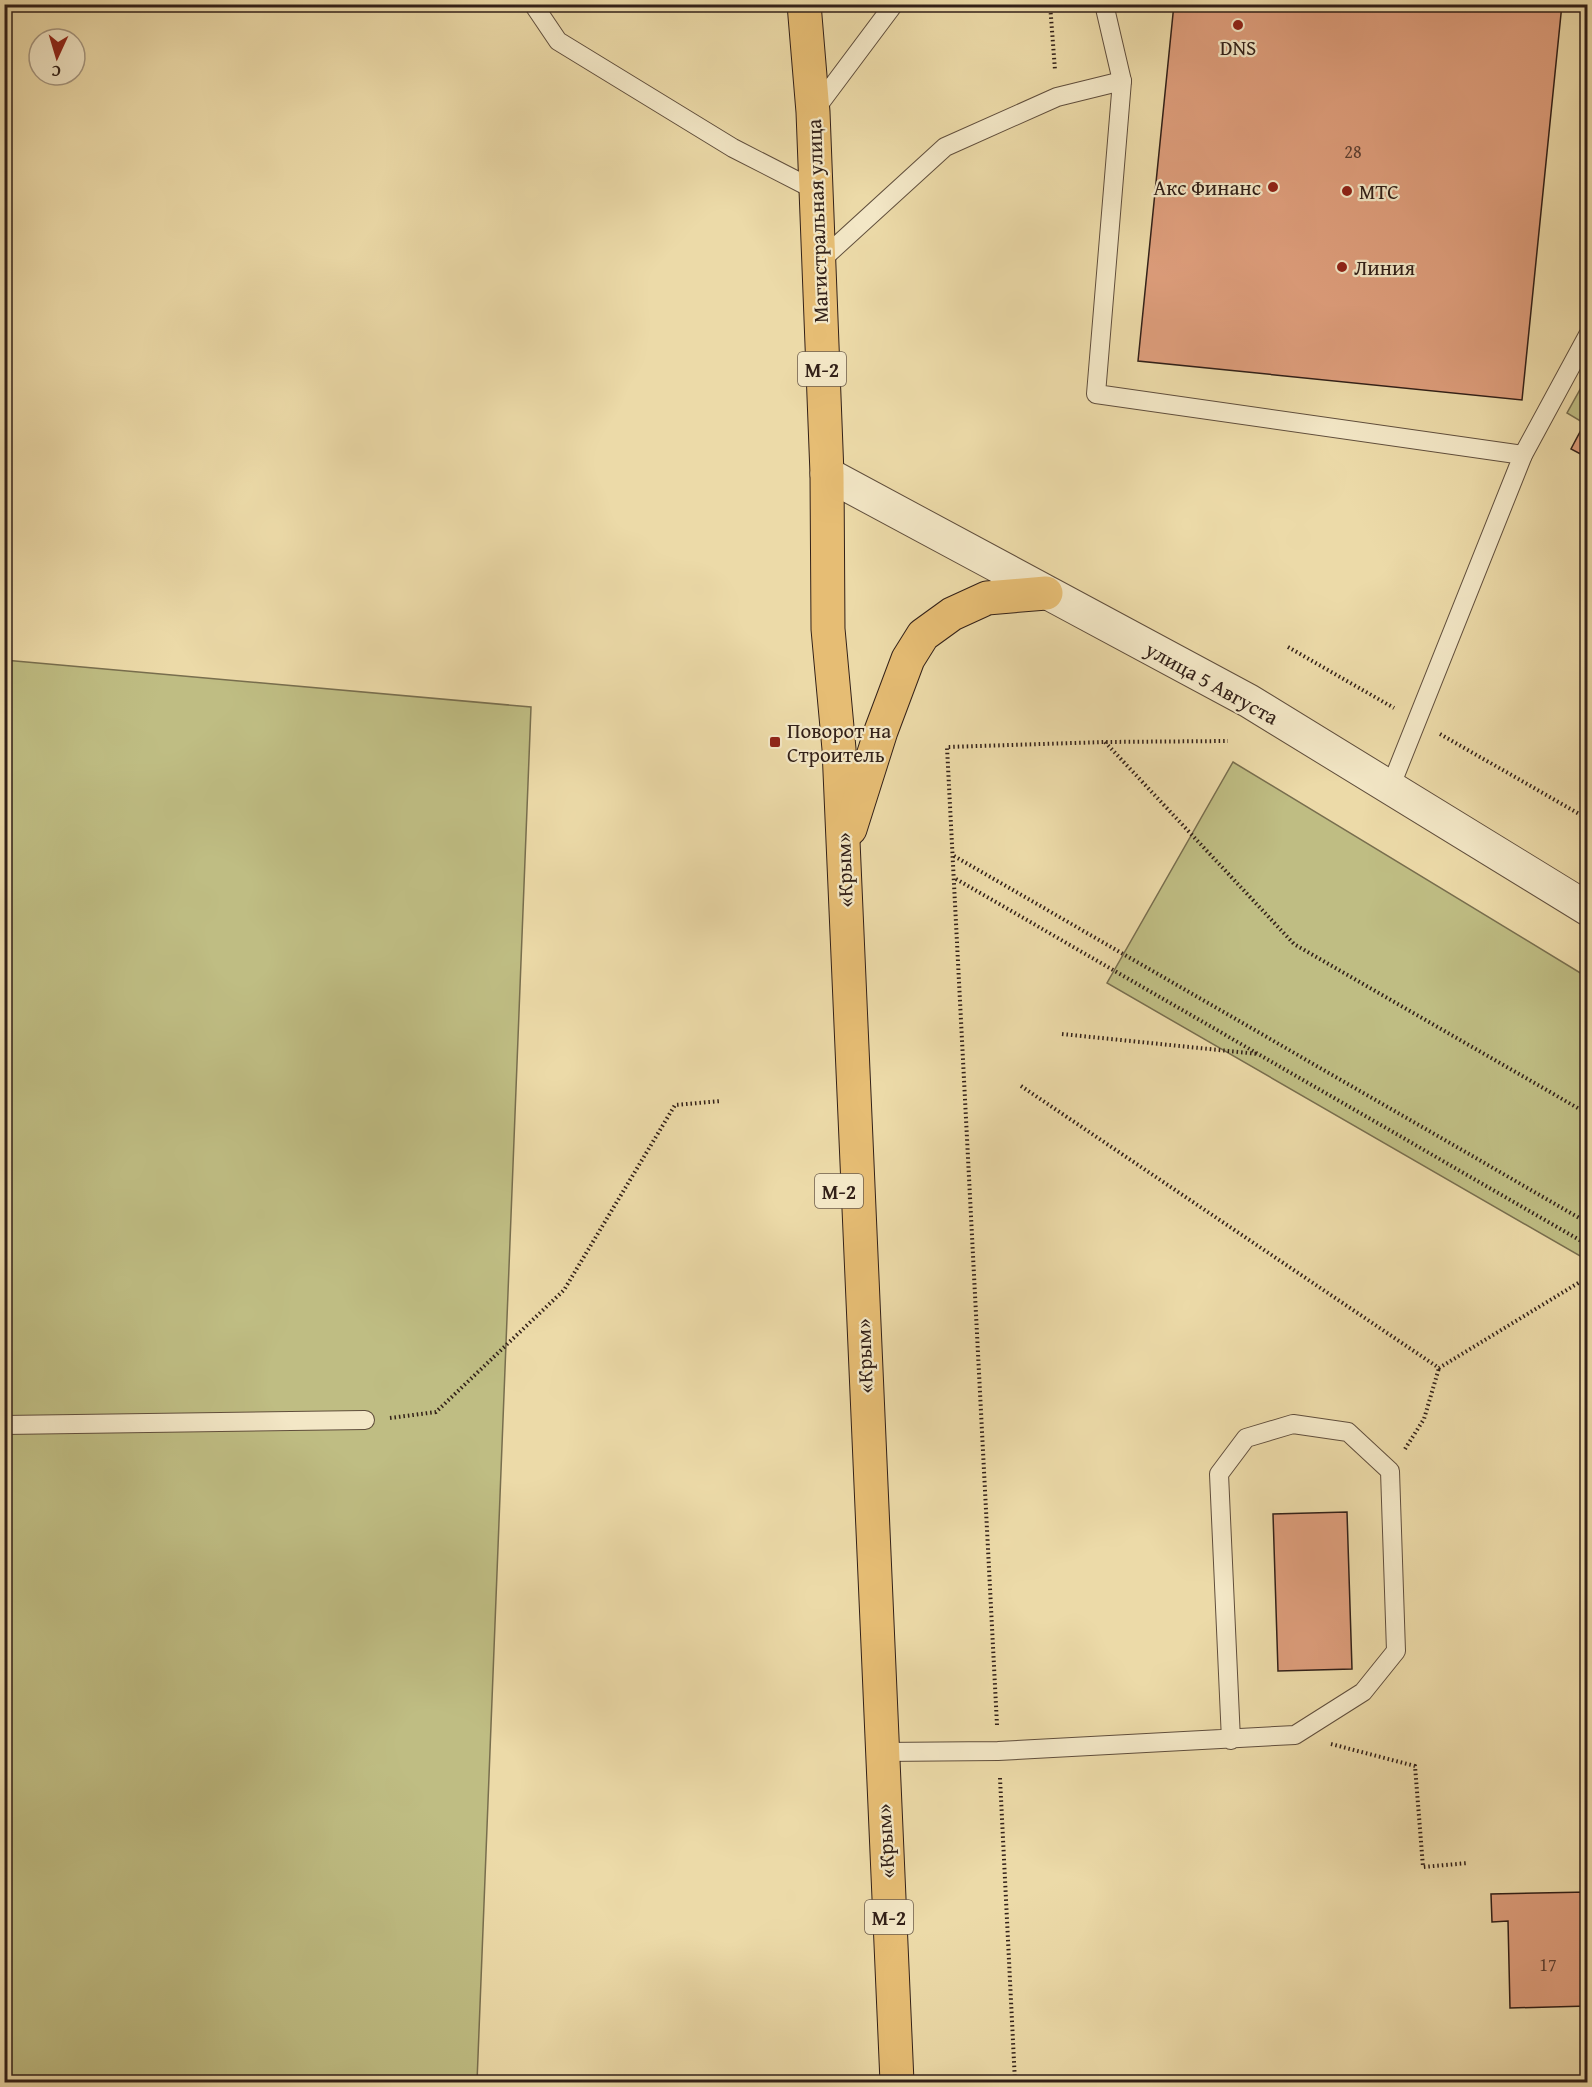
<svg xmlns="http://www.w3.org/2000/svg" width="1592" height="2087" font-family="'Gentium Book Plus',serif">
	<rect width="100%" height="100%" fill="#ecdaa8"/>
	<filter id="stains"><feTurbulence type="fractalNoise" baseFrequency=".00333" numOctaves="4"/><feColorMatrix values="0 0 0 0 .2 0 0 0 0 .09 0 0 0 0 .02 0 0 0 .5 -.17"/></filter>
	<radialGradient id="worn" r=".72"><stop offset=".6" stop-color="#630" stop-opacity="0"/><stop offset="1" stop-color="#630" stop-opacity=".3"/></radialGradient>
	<g fill="#bfbd83" stroke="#786e4e" stroke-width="1.5">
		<polygon points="1587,377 1587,425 1567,413"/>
		<polygon points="4,660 531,707 477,2082 5,2082"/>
		<polygon points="1233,762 1587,977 1587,1260 1107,983"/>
	</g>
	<g fill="#dd9d7b" stroke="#322018" stroke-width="1.5">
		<polygon points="566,4 596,4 595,9 567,9"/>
		<polygon points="1174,4 1562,4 1522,400 1138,361"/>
		<polygon points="1581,430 1588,434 1588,458 1571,449"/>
		<polygon points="1347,1512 1352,1669 1278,1671 1273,1514"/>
		<polygon points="1588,1892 1588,2006 1510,2008 1508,1921 1492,1922 1491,1894"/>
	</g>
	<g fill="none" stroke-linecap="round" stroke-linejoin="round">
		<g stroke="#604e3c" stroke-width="20">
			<g id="service">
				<polyline points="533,4 558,41 733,148 815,190"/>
				<polyline points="1104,4 1122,81 1096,394 1523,455"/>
				<polyline points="814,111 894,4"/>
				<polyline points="818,263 945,147 1057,97 1122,81"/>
				<polyline points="1390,788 1523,455 1588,335"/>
				<polyline points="4,1425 365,1420"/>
				<polyline points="881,1752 998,1751 1295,1735 1363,1692 1396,1651 1390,1471 1348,1432 1293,1424 1246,1438 1219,1474 1231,1740"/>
			</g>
		</g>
		<g stroke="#604e3c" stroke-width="35">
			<polyline id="tertiary" points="827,474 1249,701 1588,909"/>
		</g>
		<g stroke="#322018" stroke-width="35">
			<g id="trunk">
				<polyline points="804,4 813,112 827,474 828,629 839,749 897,2082"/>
				<polyline points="850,829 881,731 908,659 923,635 952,614 987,598 1046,593"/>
			</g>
		</g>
		<g stroke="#322018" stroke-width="4" stroke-dasharray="1.5 3" stroke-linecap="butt">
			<polyline points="1050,4 1055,70"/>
			<polyline points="1288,647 1394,708"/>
			<polyline points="1440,734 1588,819"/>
			<polyline points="1105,742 1294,944 1588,1114"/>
			<polyline points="954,856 1588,1223"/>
			<polyline points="956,879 1588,1245"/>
			<polyline points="1062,1034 1258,1054"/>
			<polyline points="1021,1086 1439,1368 1588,1277"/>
			<polyline points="390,1418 436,1412 564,1290 675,1105 721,1101"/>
			<polyline points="1405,1449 1424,1419 1439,1368"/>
			<polyline points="997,1725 947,747 1105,742 1228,741"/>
			<polyline points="1331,1744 1415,1766 1423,1867 1468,1863"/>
			<polyline points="1000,1778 1015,2082"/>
		</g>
		<use href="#service" stroke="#f3e7c6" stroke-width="18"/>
		<use href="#tertiary" stroke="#f3e7c6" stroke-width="33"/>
		<use href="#trunk" stroke="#e6bd74" stroke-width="33"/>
	</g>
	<g fill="#8f2418" stroke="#f3e7c6" stroke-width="2">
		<circle cx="1238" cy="25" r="6"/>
		<circle cx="1273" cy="187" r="6"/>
		<circle cx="1347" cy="191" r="6"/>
		<circle cx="1342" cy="267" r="6"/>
		<rect x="769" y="736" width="12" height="12" rx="3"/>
	</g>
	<g text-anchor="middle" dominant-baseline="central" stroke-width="4.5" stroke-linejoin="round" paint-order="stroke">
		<g font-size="18" fill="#5d3f31">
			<text x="1353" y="151">28</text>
			<text x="1548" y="1964">17</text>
		</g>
		<g fill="#f3e7c6" stroke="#6c5c4c" stroke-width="1.5">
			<rect x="798" y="352" width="48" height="34" rx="4.5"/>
			<rect x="815" y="1174" width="48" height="34" rx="4.5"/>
			<rect x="865" y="1900" width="48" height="34" rx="4.5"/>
		</g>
		<g font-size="20" font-weight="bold" fill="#322018">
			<text x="822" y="369">М-2</text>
			<text x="839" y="1191">М-2</text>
			<text x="889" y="1917">М-2</text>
		</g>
		<g font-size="21" fill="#322018" stroke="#f3e7c6" text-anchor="start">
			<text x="1238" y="47" text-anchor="middle">DNS</text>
			<text x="1261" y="187" text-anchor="end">Акс Финанс</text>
			<text x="1359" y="191">МТС</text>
			<text x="1354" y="267">Линия</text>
			<text x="787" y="730">Поворот на<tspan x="787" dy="24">Строитель</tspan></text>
		</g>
		<g font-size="21" fill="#322018" stroke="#f3e7c6">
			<text transform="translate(817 221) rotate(-92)">Магистральная улица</text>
			<text transform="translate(1212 683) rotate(29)">улица 5 Августа</text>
			<text transform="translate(844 870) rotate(-92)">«Крым»</text>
			<text transform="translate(864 1356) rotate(-92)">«Крым»</text>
			<text transform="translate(885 1841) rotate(-93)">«Крым»</text>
		</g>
	</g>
	<rect width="1592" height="2087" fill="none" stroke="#ecdaa8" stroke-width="24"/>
	<rect x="6" y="6" width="1580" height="2075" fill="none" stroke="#322018" stroke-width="3"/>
	<rect x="12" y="12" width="1568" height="2063" fill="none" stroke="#322018" stroke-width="1.5"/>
	<g transform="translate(57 57) rotate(184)"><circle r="28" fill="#f3e7c6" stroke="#a69780" stroke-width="1.5"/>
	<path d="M0-4.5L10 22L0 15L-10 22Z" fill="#8f2418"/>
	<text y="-9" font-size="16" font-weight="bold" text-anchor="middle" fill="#322018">С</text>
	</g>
	<rect width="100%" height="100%" filter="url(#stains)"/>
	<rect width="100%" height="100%" fill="url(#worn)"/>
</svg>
